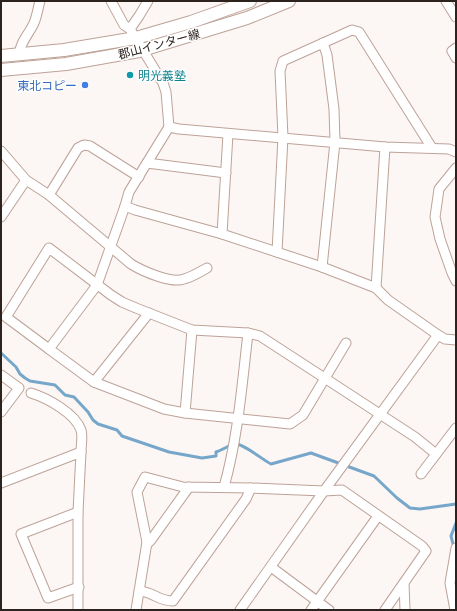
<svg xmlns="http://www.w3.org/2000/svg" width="457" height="611" font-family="Inter,'Noto Sans JP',sans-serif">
	<rect width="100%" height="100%" fill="#fcf7f4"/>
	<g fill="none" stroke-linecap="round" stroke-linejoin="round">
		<g stroke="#76a7ca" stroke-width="3">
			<path d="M1,353l15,14 4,7 5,4 5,3 25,4 10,10 9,2 14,15 5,8 5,4 19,6 5,6 47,16 33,6 14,-2v-4c6,-2 12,-6 18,-8 7,-2 29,16 37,20l40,-11 63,23 23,22 13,10 10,1 36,-5"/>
			<polyline points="454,548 451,536 456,523"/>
		</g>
		<g stroke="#bda298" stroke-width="11">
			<g id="minor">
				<polyline points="111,1 124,25 130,29 163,83 166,92 169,127"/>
				<polyline points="446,1 456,17"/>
				<polyline points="130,29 139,16 148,1"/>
				<polyline points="456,48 452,51 456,58"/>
				<path d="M19,55c1,-13 10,-21 15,-32 3,-7 4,-15 6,-22"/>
				<path d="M1,151l25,29 23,15 82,69c11,7 41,20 53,15 8,-2 16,-7 23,-11"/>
				<polyline points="456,152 449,149 385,147 179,129 169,127 129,192 125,206 135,210 222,234 322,267 376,288 388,300 438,335 445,339 456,340"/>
				<polyline points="147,163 226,173"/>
				<polyline points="456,168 439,189 435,217 440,239 452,273 456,281"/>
				<polyline points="49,195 78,148 84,145 90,146 139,177"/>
				<polyline points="125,206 97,285 49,349 94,382 164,409 185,413 290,424 303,415 346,343"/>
				<polyline points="1,217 26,180"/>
				<polyline points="222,234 228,134"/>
				<polyline points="277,252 283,137 280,71 283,61 352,30 359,32 432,148"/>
				<polyline points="322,267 335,142 334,109 327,55 323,43"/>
				<polyline points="376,288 385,147"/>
				<polyline points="49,349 6,317 49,248 111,295 122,302 136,308 192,330 248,333 260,336 343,390 415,437 436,454"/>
				<polyline points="1,375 19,388 1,412"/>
				<polyline points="94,382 149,313"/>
				<path d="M31,393c16,5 44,20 50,37 2,6 0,15 0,22"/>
				<polyline points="185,413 192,330"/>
				<polyline points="421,474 456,428"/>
				<polyline points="1,483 81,452 78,512 78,610"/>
				<path d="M224,487c14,-50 18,-102 24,-154"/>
				<polyline points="78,512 21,534 48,598 79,587"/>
				<polyline points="147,544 151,540 189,487"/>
				<polyline points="271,567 329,610"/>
				<polyline points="404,583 405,610"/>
				<path d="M139,591c15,1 19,10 34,10l73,-102 5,-11"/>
				<polyline points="136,610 147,542 137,492 145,477 183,487 251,488 324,491 342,490 422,546 426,551 385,610"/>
				<polyline points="240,610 324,491 438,335"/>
				<polyline points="311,610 378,516"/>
				<polyline points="455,610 450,583 456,548"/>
			</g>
		</g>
		<g stroke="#bda298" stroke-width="14">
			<g id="tertiary">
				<polyline points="1,56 64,50 136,38 191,22 250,1"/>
				<polyline points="1,70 66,64 139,51 247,18 289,1"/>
			</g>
		</g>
		<use href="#minor" stroke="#fff" stroke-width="9"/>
		<use href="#tertiary" stroke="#fff" stroke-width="12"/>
	</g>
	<circle fill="#0f9aa8" stroke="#fff" stroke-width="1.5" cx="130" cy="75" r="4"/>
	<circle fill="#3f7fe0" stroke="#fff" stroke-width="1.5" cx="85" cy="85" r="4"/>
	<g text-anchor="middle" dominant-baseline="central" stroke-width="3" stroke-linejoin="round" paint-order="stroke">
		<g font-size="12" fill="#2c221e" stroke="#fff">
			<text transform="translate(159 44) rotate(-15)">郡山インター線</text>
		</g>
		<g font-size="12" fill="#0d838f" stroke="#fff" text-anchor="start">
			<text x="138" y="75">明光義塾</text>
		</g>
		<g font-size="12" fill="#366cbe" stroke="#fff" text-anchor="end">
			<text x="77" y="85">東北コピー</text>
		</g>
	</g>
	<rect width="457" height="611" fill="none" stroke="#2c221e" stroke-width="4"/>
</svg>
